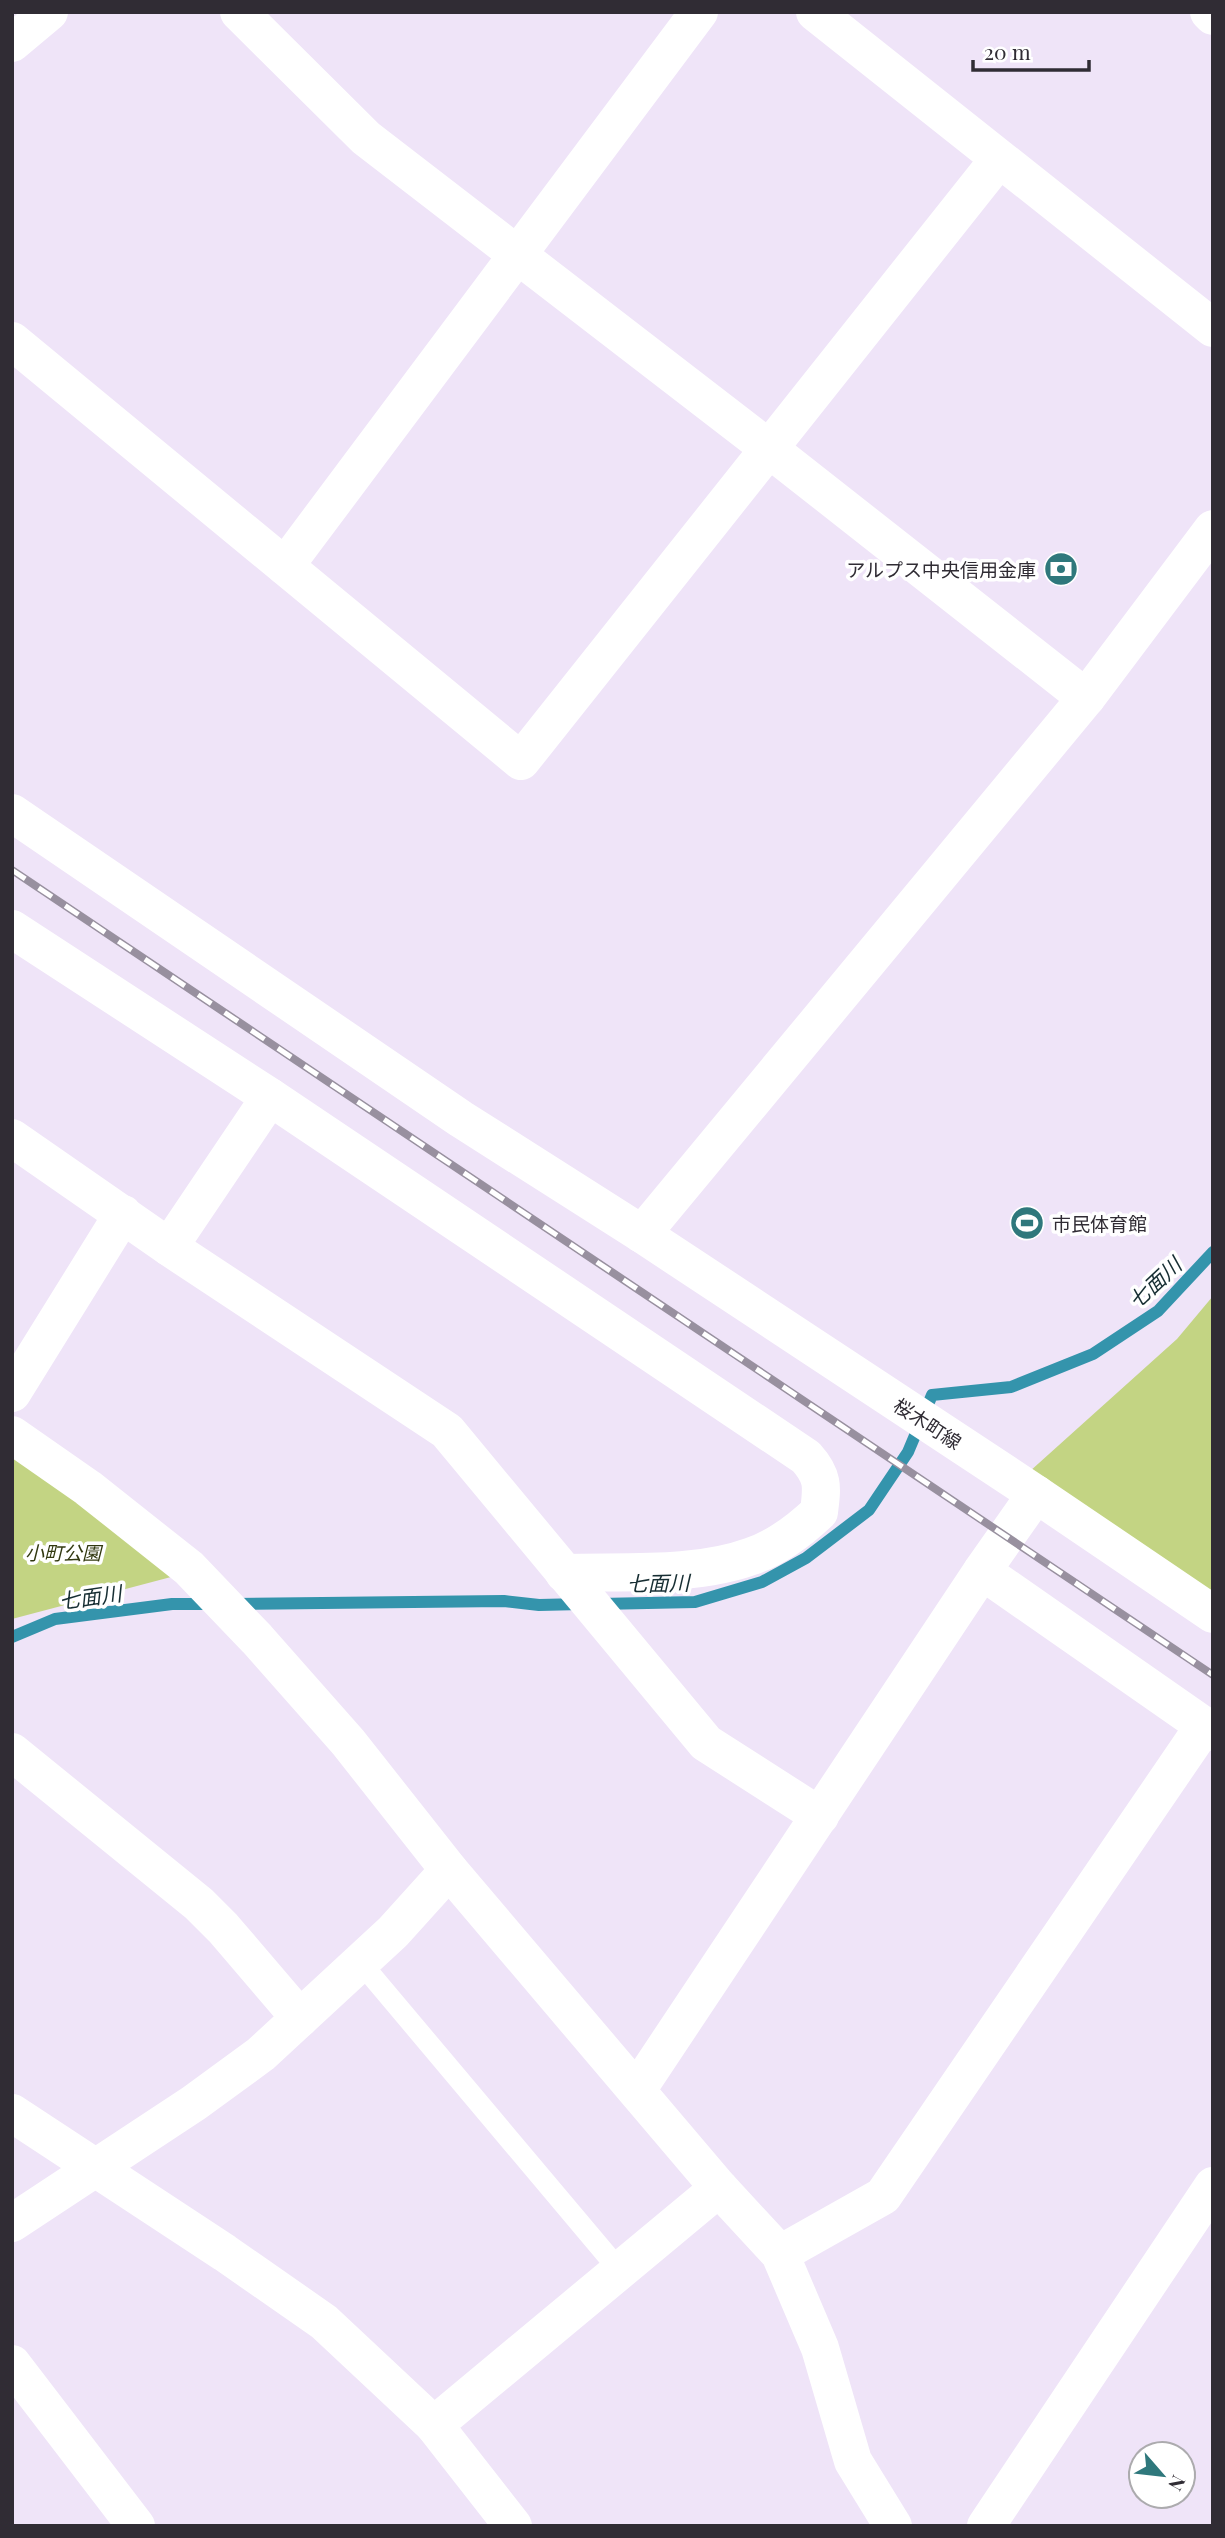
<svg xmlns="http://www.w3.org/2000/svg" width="1225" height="2538" font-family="'Playfair Display','Noto Sans JP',serif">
	<rect width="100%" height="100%" fill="#efe4f8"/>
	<g fill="#c3d483">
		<polygon points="1213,1296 1213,1592 1029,1472 1177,1339"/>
		<polygon points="12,1454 81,1503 171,1577 12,1619"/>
	</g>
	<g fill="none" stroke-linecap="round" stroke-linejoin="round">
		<g stroke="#3494ac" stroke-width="12">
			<polyline points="233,1604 504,1601 539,1605 582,1604"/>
			<polyline points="600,1604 695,1602 762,1582 806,1558 869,1510 908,1452 932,1395 1011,1387 1093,1354 1158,1311 1213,1252"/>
			<polyline points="12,1637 55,1619 172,1604 211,1604"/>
		</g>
		<polyline stroke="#fff" stroke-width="21" points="361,1963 621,2272"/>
		<g stroke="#fff" stroke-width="38">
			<polyline points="239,12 366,138 763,444 1086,698"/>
			<polyline points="815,12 1213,328"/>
			<polyline points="1209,12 1213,16"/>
			<polyline points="12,341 521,761 999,159"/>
			<polyline points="285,566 699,12"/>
			<polyline points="12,813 461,1119 642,1234"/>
			<path d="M12,929l258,168 536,360c18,20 16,30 13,55 -18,17 -43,36 -67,44 -57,21 -128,15 -188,17"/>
			<polyline points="12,1138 169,1247 447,1431 706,1743 820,1816"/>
			<polyline points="169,1247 270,1097"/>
			<polyline points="12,1393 123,1214"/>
			<polyline points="12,1435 88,1488 189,1568 257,1639 348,1742 449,1870 719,2188 780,2254 820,2348 853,2461 893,2526"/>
			<polyline points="982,1571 1213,1732"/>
			<polyline points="12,1752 199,1904 223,1928 300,2018"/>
			<polyline points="637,2090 982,1571 1036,1494"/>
			<polyline points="12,2223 194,2103 261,2054 393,1932 449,1870"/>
			<polyline points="780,2254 883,2196 1204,1726"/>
			<polyline points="12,2364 136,2526"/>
			<polyline points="434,2425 719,2188"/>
			<polyline points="986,2526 1213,2186"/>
		</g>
		<g stroke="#fff" stroke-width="38">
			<polyline points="12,43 49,12"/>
			<polyline points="1213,529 1086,698 642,1234 1036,1494 1213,1614"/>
			<polyline points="12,2113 225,2253 324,2322 434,2425 513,2526"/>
		</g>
		<g stroke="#98909f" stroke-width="8">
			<polyline id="rail" points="12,870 1213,1675"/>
		</g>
		<use href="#rail" stroke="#fff" stroke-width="5" stroke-dasharray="16" stroke-linecap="butt"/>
	</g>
	<defs>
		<g id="bank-disc" transform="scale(1.75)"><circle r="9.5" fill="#2f787c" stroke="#fff"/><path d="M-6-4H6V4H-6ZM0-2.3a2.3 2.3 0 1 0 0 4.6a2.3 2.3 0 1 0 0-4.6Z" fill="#fff"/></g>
		<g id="stadium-disc" transform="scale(1.75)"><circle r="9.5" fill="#2f787c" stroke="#fff"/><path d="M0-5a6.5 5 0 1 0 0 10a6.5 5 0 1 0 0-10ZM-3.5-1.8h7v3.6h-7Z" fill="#fff"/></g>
	</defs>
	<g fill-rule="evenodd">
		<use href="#bank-disc" x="1061" y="569"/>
		<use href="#stadium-disc" x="1027" y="1223"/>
	</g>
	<g text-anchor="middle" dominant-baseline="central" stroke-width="7" stroke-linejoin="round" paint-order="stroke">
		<g font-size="19" fill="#302c34" stroke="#fff" text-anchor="end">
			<text x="1036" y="569">アルプス中央信用金庫</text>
			<text x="1052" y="1223" text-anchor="start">市民体育館</text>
		</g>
		<g font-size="19" fill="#302c34" stroke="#fff">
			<text transform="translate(928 1423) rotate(33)">桜木町線</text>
		</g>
		<g font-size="19" font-style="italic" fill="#323911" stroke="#fff">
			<text x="63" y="1552">小町公園</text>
		</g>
		<g font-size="21" font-style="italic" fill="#172e33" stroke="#fff">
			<text transform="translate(1154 1282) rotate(-43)">七面川</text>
			<text transform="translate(658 1582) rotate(-1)">七面川</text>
			<text transform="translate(90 1596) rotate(-8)">七面川</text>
		</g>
	</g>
	<rect width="1225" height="2538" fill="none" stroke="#302c34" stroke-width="28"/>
	<g transform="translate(1162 2475) rotate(118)"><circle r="33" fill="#ffffff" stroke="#acabae" stroke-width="2"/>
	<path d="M0-5L12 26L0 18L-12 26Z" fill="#2f787c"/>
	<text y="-10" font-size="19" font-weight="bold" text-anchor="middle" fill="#302c34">N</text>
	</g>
	<path d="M973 60v10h116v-10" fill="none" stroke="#302c34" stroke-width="3.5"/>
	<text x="984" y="60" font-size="21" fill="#302c34" stroke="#ffffff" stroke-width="5" paint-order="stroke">20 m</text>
</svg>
